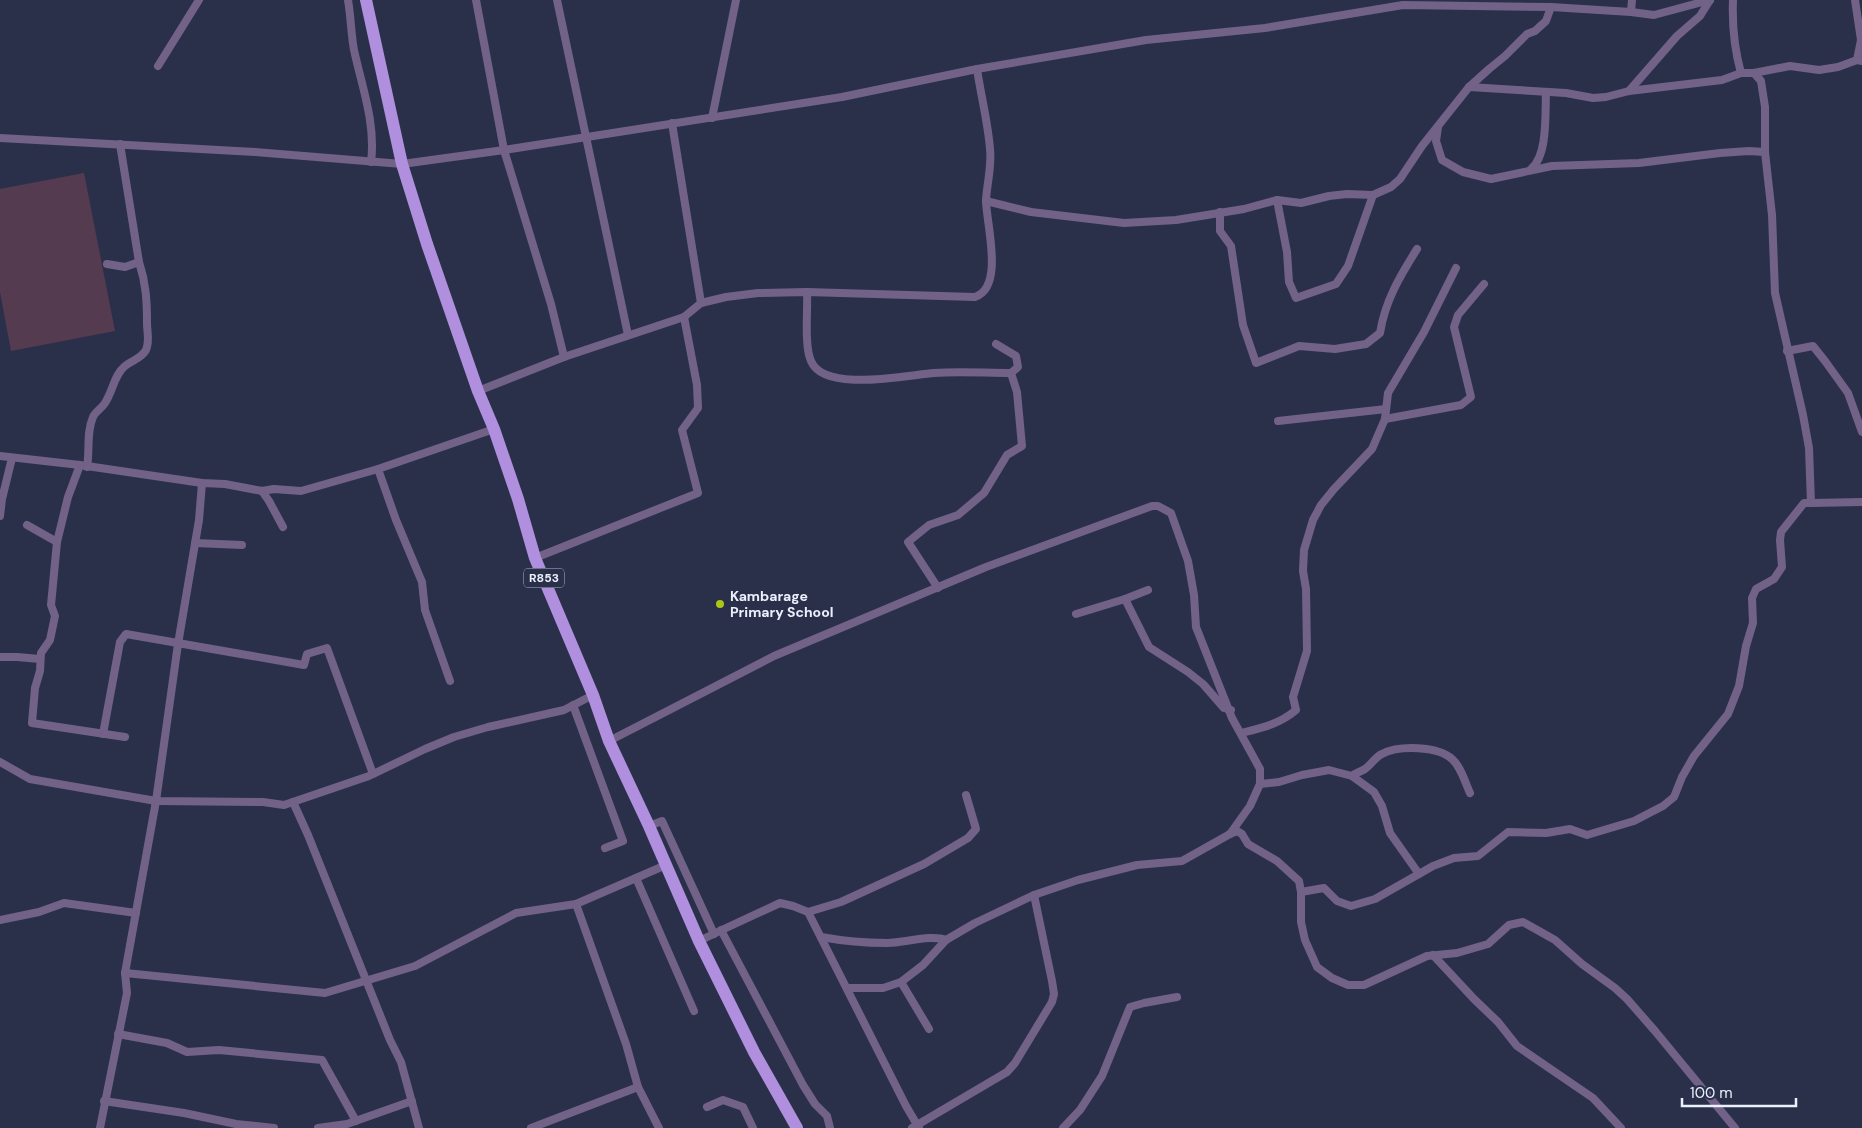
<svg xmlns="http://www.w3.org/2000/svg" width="1862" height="1128" font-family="'DM Sans',sans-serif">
	<rect width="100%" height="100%" fill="#2a304a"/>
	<polygon fill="#553b50" points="84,173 115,331 11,351 0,292 0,189"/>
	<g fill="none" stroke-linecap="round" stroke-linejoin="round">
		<g stroke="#726288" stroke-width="8">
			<path d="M348,0c3,17 3,34 6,50 8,37 22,74 17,112"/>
			<polyline points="476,0 504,150 551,304 564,357"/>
			<polyline points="557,0 628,335"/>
			<path d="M1733,0c-1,25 1,48 8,73"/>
			<polyline points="1855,0 1861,40 1857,60 1862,61"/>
			<polyline points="1631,12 1654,15 1710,0"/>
			<polyline points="158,66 199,0"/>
			<polyline points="1469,87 1566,93 1593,98 1606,97 1629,91 1722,80 1741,73 1754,73 1790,66 1819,70 1838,67 1857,60"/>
			<polyline points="1629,91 1677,36 1700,16 1710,0"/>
			<polyline points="712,118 736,0"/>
			<polyline points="672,123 701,303"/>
			<polyline points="1438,127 1436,141 1442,160 1463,172 1491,179 1552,166 1639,163 1720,153 1749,151 1765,152"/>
			<polyline points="0,138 255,152 402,164 504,150 842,97 977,69 1146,40 1265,28 1403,5 1551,7 1631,12 1632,0"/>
			<path d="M1531,169c17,-14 14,-55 15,-77"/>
			<polyline points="1277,200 1287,252 1289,282 1296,298 1336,284 1348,266 1373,195"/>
			<polyline points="986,201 1031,212 1124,223 1176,220 1244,209 1277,200 1301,203 1329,196 1347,194 1373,195 1391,187 1400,179 1422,146 1469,87 1489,69 1505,56 1527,34 1535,31 1546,21 1551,7"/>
			<path d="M1220,212v19l11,15 12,79 13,38 43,-17 36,3 31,-5 14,-11c5,-32 20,-57 37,-84"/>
			<polyline points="107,264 125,267 139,262 120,144"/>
			<path d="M807,292c1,17 -3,54 4,69 13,32 96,14 123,12 25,-2 51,0 77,0"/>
			<polyline points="1787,351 1813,346 1825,361 1848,393 1862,432"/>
			<path d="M478,391l86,-34 120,-40 17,-14 25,-6 32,-4 49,-1 168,5c30,-10 11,-74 11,-97 1,-17 6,-34 4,-51 -2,-26 -9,-53 -13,-80"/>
			<polyline points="1385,419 1461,405 1471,397 1454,327 1458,315 1484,284"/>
			<polyline points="1278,421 1386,409"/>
			<polyline points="0,456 80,465 202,483 225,484 262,491 274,489 301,491 378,469 494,429"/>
			<polyline points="80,465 68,497 57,542 51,605 55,616 50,640 41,653 40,671 35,688 32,723 125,737"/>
			<path d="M87,467c3,-16 -1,-34 6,-50 2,-5 9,-9 12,-14 8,-12 9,-28 20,-37 7,-6 16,-7 21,-16 4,-9 1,-18 1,-27 0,-22 -1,-40 -8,-61"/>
			<polyline points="378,469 396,520 422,582 425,610 450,681"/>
			<polyline points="262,491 269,501 283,527"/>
			<polyline points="1811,503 1862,502"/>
			<polyline points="0,516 2,499 12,458"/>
			<polyline points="27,525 57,542"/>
			<polyline points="195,543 242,545"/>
			<polyline points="535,558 698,493 682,430 698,408 697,385 684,317"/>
			<polyline points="938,588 908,542 929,525 958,515 984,493 1007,455 1022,446 1017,392 1011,373 1018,367 1016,356 996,344"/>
			<polyline points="1125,599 1148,590"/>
			<polyline points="1076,614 1125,599 1149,647 1188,672 1203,684 1224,708 1231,710"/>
			<polyline points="0,657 17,657 40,659"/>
			<polyline points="573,705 623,841 605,848"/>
			<path d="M1241,733c20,-5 39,-9 55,-23l-3,-13 14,-46 -1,-62 -3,-18 1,-21 9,-30 8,-15 13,-16 38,-40 13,-30 3,-26 36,-61 32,-64"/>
			<polyline points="103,734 120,642 126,634 304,665 307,654 327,648 373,774"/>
			<polyline points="609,741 774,656 986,567 1152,506 1158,506 1171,513 1188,561 1194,595 1196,627 1232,718 1260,769 1260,784 1250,806 1230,834 1182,861 1137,865 1078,880 1034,895 975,923 946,940 923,965 901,982 883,988 847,988"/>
			<polyline points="0,762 30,779 156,801 263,802 284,805 369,776 425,749 454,737 488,727 564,710 593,695"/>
			<path d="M1352,776c3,-3 8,-4 13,-7 6,-4 10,-12 17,-15 17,-9 56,-8 70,5 9,8 13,23 18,34"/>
			<polyline points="1260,784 1279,782 1302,775 1329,770 1352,776 1374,792 1382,806 1390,833 1419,874"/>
			<polyline points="293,802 308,835 390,1040 401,1062 419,1128"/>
			<polyline points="649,826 662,821 714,934"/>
			<polyline points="1230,834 1237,831 1242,834 1248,844 1277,861 1299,881 1301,892 1301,922 1305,940 1317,967 1332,978 1348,985 1364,985 1427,956 1457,953 1488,944 1509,925 1523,922 1555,940 1582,964 1615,988 1627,999 1655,1031 1735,1128"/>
			<polyline points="636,878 694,1011"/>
			<polyline points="1301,892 1324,888 1337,901 1351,906 1375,899 1433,866 1454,858 1478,856 1508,832 1546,833 1570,829 1587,835 1634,821 1663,806 1674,797 1682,777 1694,756 1728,714 1739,686 1746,646 1753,623 1752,598 1756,589 1774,579 1782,567 1780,540 1781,532 1804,503 1811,503 1809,448 1803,415 1775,293 1772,215 1765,152 1765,107 1761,81 1754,73"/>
			<polyline points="808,912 841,902 924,864 968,838 976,829 966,795"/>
			<polyline points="0,920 39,912 64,903 136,913"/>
			<polyline points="721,930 803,1085 815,1104 827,1116 830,1128"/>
			<path d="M821,937c22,4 44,6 66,6 18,0 44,-9 59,-3"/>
			<polyline points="699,941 726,928 780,903 793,906 808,912 906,1106 919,1128"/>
			<polyline points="1433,955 1474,999 1498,1022 1517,1046 1593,1098 1621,1128"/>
			<polyline points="125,973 325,993 415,966 516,913 576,904"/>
			<polyline points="901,982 929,1029"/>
			<polyline points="118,1034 167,1043 187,1052 219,1050 322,1060 356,1121"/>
			<polyline points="104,1101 184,1113 236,1124 274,1128"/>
			<polyline points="707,1107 723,1100 743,1107 753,1128"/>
			<polyline points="100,1128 127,993 125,973 156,801 178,644 199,520 202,483"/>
			<polyline points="318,1128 347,1124 412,1101"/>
			<polyline points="531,1128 638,1087"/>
			<polyline points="659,1128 638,1087 626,1044 576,904 666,865"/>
			<polyline points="912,1128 1007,1072 1015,1063 1052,1002 1054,994 1052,981 1034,895"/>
			<polyline points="1063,1128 1080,1110 1102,1076 1130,1007 1144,1003 1177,997"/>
		</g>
		<polyline stroke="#b090de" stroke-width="12" points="366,0 402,164 427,244 478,391 494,429 518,499 535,558 593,695 609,741 649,826 699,941 754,1052 797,1128"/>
	</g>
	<circle fill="#aac717" stroke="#2a304a" stroke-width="2" cx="720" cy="604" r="5"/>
	<g text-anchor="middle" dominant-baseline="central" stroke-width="4" stroke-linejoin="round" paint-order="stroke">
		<rect fill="#2a304a" stroke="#b1b6c7" stroke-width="1" x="524" y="568.5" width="40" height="19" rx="4"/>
		<g font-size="12" font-weight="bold" fill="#ebf0fd">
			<text x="544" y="578">R853</text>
		</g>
		<g font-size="14" font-weight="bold" fill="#ebf0fd" stroke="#2a304a" text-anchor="start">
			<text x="730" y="596">Kambarage<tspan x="730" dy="16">Primary School</tspan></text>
		</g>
	</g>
	<path d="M1682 1098v8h114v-8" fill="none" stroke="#ebf0fd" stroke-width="2.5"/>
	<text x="1690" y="1098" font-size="15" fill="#ebf0fd" stroke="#2a304a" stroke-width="4" paint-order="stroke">100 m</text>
</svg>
